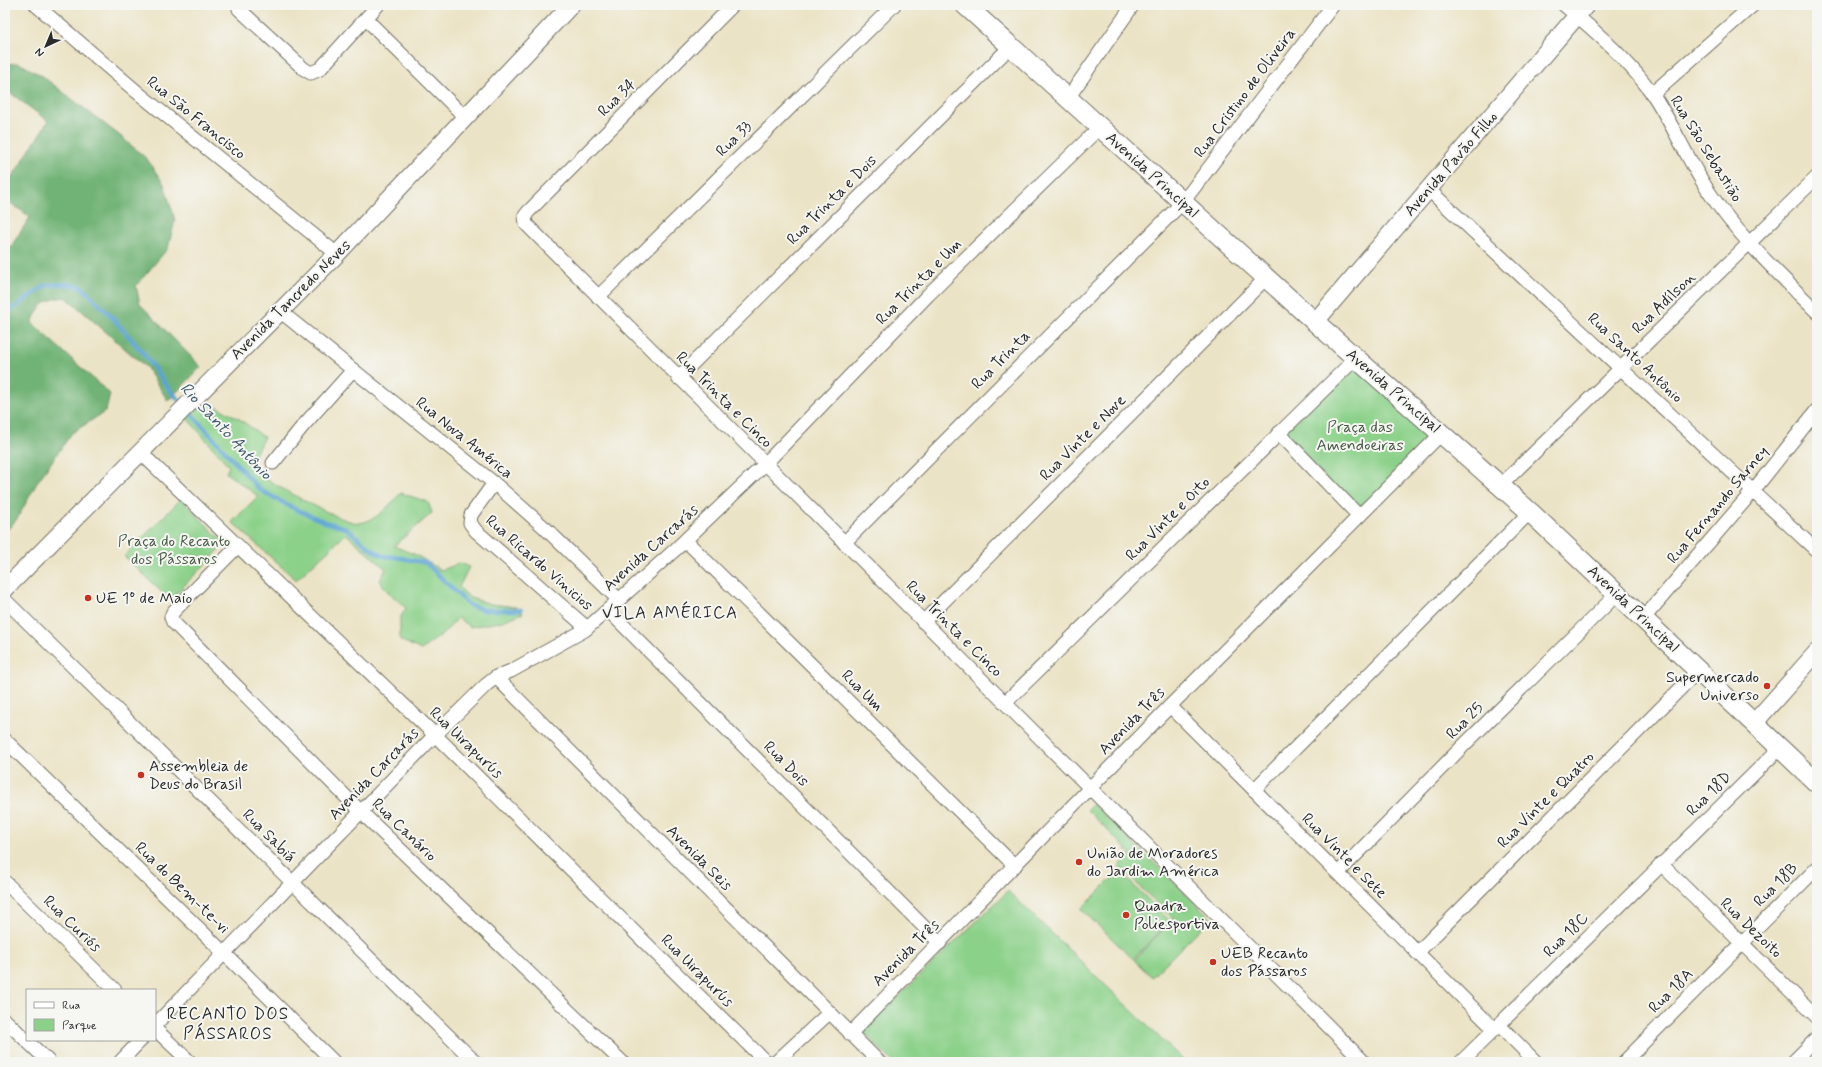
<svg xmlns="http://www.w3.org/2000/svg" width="1822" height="1067" font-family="Mynerve,sans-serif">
	<rect width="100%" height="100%" fill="#f6f6f2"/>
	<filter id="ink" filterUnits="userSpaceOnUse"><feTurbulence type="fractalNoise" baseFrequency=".025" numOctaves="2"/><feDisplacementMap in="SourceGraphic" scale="8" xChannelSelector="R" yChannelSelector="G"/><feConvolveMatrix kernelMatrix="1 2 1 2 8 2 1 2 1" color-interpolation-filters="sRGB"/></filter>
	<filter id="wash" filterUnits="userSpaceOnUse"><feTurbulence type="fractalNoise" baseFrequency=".012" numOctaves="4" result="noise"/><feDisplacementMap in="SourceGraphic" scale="16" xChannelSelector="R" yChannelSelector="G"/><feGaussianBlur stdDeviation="0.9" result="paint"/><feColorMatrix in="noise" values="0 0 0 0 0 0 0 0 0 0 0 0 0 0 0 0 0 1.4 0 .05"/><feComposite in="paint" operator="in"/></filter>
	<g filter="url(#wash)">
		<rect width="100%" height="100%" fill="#ebe3c5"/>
		<g fill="#8cd18a" stroke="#5c7e5a">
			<polygon points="1355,360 1439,434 1360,513 1282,434"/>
			<path d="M200,398l38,20 26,19 -13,25c4,4 8,10 12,14 11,10 84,49 97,47 18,-3 28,-17 41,-30l27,9 4,11 -38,33 22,9 25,15 20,-7 8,4 -10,20 11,11 21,6 25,3 7,6 -23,9 -30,5 -12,-9 -14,15 -23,17 -21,-10v-22l6,-10 -21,-19 -5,-9 6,-11 -40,-35 -50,46 -64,-58 26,-26 -32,-23 3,-7 -44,-50z"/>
			<polygon points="181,499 225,544 170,600 124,556"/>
			<polygon points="1093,804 1211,918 1152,977 1134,960 1173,919 1119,866 1131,854 1087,810"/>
			<polygon points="1119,871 1170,921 1133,959 1081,909"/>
			<polygon points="1008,891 1185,1062 893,1062 862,1031"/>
		</g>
		<path fill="#71b376" stroke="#4e6f50" d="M19,63l23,13 77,59 28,24 17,25 11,36 -7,28 -32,38 4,18 61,63 -33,34 -21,-33 -81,-71c-20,2 -27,8 -34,26l78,71 -4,17 -34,22 -34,48 -21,38 -12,13v-276l25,-39 -25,-18v-11l43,-67 -43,-32v-25z"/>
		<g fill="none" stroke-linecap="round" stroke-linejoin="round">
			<polyline stroke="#5ca4d3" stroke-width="4.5" points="5,314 46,285 65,284 82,287 111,316 144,354 169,389 260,490 293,508 325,522 346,528 371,549 383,556 396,557 426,563 469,605 484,610 521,610"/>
		</g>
	</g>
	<g filter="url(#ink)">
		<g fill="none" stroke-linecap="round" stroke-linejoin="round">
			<g stroke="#6e6b61" stroke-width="15">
				<g id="minor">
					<polyline points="36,5 137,92 337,254"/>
					<polyline points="733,5 528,212 525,216 526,224 1364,1062"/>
					<path d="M1564,5c32,26 64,55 88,88 22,33 37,70 59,102 30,44 69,80 106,117"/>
					<polyline points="239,9 304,69 311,73 320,69 378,5"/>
					<polyline points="366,19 466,118"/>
					<polyline points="1652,94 1753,5"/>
					<polyline points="1068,98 1133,5"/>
					<polyline points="1429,190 1817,551"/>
					<polyline points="598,297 894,5"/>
					<polyline points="281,312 494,483 545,528 619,600"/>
					<polyline points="678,378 1011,46"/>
					<polyline points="1279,433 1359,516"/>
					<polyline points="140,452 435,735 766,1062"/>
					<polyline points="273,463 302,427 353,370"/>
					<polyline points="494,483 471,515 470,523 476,531 587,628"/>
					<polyline points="1500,486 1817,177"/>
					<polyline points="686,541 1015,866"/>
					<polyline points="844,543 1183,202 1333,5"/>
					<polyline points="238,546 173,612 171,617 173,622 361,812 622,1062"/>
					<polyline points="5,600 475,1062"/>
					<polyline points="608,610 940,943"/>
					<polyline points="1643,619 1753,491 1817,410"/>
					<polyline points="923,622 1266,278"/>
					<polyline points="496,677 879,1062"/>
					<polyline points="1005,703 1356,358"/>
					<polyline points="1170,706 1494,1029"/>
					<polyline points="5,740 224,953 334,1062"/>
					<polyline points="1254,790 1530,512"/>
					<polyline points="1661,864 1817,1017"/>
					<polyline points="1338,873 1460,749 1617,594"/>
					<polyline points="5,882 115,990"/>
					<polyline points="1417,953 1698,671"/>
					<polyline points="5,1020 49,1062"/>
					<polyline points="155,1025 435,735 486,685 496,677 511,671 585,630 676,549 765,464 928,295 1100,127"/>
					<polyline points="1499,1025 1536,1062"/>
					<polyline points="155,1029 190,1062"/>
					<polyline points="850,1034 1170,706 1441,434"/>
					<polyline points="120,1062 141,1040"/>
					<polyline points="776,1062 829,1013"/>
					<polyline points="1461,1062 1780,748"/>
					<polyline points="1624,1062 1817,868"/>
					<polyline points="1793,1062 1817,1038"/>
				</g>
			</g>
			<g stroke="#6e6b61" stroke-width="19">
				<g id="tertiary">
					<polyline points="1315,322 1586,5"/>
					<polyline points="5,589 337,254 571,5"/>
					<polyline points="1754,723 1817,652"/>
				</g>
			</g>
			<g stroke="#6e6b61" stroke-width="21">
				<polyline id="secondary" points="965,5 1315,322 1530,512 1817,783"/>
			</g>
			<use href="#minor" stroke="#fff" stroke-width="13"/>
			<use href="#tertiary" stroke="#fff" stroke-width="17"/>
			<use href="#secondary" stroke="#fff" stroke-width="19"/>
		</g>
	</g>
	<g fill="#c8321e" stroke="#f6f6f2" stroke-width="1.5">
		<circle cx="88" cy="598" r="4"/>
		<circle cx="1767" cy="686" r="4"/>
		<circle cx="141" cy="775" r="4"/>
		<circle cx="1079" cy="862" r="4"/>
		<circle cx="1126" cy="915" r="4"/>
		<circle cx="1213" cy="962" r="4"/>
	</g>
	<g text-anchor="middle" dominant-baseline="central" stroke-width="4" stroke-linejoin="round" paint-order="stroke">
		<g font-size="16" fill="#2b2b2b" stroke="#f6f6f2">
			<text transform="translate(1245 93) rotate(-53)">Rua Cristino de Oliveira</text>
			<text transform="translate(617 98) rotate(-45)">Rua 34</text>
			<text transform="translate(196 118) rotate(39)">Rua São Francisco</text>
			<text transform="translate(734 139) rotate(-45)">Rua 33</text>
			<text transform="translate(1706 149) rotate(58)">Rua São Sebastião</text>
			<text transform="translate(1451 164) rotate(-49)">Avenida Pavão Filho</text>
			<text transform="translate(1152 175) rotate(42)">Avenida Principal</text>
			<text transform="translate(832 200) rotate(-45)">Rua Trinta e Dois</text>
			<text transform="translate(919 282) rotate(-45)">Rua Trinta e Um</text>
			<text transform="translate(291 300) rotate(-45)">Avenida Tancredo Neves</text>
			<text transform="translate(1664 303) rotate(-44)">Rua Adílson</text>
			<text transform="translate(1635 358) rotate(43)">Rua Santo Antônio</text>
			<text transform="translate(1001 360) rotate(-45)">Rua Trinta</text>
			<text transform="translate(1393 391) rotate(41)">Avenida Principal</text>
			<text transform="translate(724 400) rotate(45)">Rua Trinta e Cinco</text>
			<text transform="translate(464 438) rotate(39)">Rua Nova América</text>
			<text transform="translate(1083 438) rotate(-45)">Rua Vinte e Nove</text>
			<text transform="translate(1718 505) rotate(-50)">Rua Fernando Sarney</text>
			<text transform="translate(1168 519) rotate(-45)">Rua Vinte e Oito</text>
			<text transform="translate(651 548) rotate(-42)">Avenida Carcarás</text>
			<text transform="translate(539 563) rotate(41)">Rua Ricardo Vinicios</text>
			<text transform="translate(1633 609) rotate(43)">Avenida Principal</text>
			<text transform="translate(954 629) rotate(45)">Rua Trinta e Cinco</text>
			<text transform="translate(862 691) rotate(45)">Rua Um</text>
			<text transform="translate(1132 721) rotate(-46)">Avenida Três</text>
			<text transform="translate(1465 721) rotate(-45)">Rua 25</text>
			<text transform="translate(466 743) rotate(44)">Rua Uirapurύs</text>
			<text transform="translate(786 764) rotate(45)">Rua Dois</text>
			<text transform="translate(374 774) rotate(-46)">Avenida Carcarás</text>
			<text transform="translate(1709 794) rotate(-45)">Rua 18D</text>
			<text transform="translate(1546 800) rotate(-45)">Rua Vinte e Quatro</text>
			<text transform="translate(404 830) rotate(44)">Rua Canário</text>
			<text transform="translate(269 836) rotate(45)">Rua Sabiá</text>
			<text transform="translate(1344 856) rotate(45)">Rua Vinte e Sete</text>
			<text transform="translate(699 858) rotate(45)">Avenida Seis</text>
			<text transform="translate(1776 885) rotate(-45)">Rua 18B</text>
			<text transform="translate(182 888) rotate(44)">Rua do Bem-te-vi</text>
			<text transform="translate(72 924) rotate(44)">Rua Curiós</text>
			<text transform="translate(1751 928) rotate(44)">Rua Dezoito</text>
			<text transform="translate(1566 935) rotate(-45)">Rua 18C</text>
			<text transform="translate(906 953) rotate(-45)">Avenida Três</text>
			<text transform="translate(697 971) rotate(45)">Rua Uirapurύs</text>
			<text transform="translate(1671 991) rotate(-45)">Rua 18A</text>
		</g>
		<g font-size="16" fill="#485d48" stroke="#f6f6f2">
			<text x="1360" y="427">Praça das<tspan x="1360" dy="18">Amendoeiras</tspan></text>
			<text x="174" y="541">Praça do Recanto<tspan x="174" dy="18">dos Pássaros</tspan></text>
		</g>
		<g font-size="16" fill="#2b2b2b" stroke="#f6f6f2" text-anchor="start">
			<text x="96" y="598">UE 1º de Maio</text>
			<text x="1759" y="677" text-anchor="end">Supermercado<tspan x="1759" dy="18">Universo</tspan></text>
			<text x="149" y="766">Assembleia de<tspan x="149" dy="18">Deus do Brasil</tspan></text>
			<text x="1087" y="853">União de Moradores<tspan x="1087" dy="18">do Jardim América</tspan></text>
			<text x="1134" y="906">Quadra<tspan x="1134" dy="18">Poliesportiva</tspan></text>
			<text x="1221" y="953">UEB Recanto<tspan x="1221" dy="18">dos Pássaros</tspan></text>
		</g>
		<g font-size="17" font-style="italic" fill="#3f5b6e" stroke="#f6f6f2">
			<text transform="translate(226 431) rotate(47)">Rio Santo Antônio</text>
		</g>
		<g font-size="17" letter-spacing="1" fill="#2b2b2b" stroke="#f6f6f2">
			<text x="670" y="613">VILA AMÉRICA</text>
			<text x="228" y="1014">RECANTO DOS<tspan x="228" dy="20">PÁSSAROS</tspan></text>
		</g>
	</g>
	<rect width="1822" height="1067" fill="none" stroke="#f6f6f2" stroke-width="20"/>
	<rect x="26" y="989" width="130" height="52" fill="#f6f6f2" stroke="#a5a5a2"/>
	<rect x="34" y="1002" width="20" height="6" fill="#ffffff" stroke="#a5a5a2"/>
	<text x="62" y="1009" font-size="12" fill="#2b2b2b">Rua</text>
	<rect x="34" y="1019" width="20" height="12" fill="#8cd18a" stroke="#a5a5a2"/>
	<text x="62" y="1029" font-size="12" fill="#2b2b2b">Parque</text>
	<g transform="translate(46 46) rotate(224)" stroke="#f6f6f2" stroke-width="3" paint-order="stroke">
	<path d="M0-3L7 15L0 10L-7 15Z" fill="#2b2b2b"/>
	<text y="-6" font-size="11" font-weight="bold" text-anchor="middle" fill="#2b2b2b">N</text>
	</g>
</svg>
